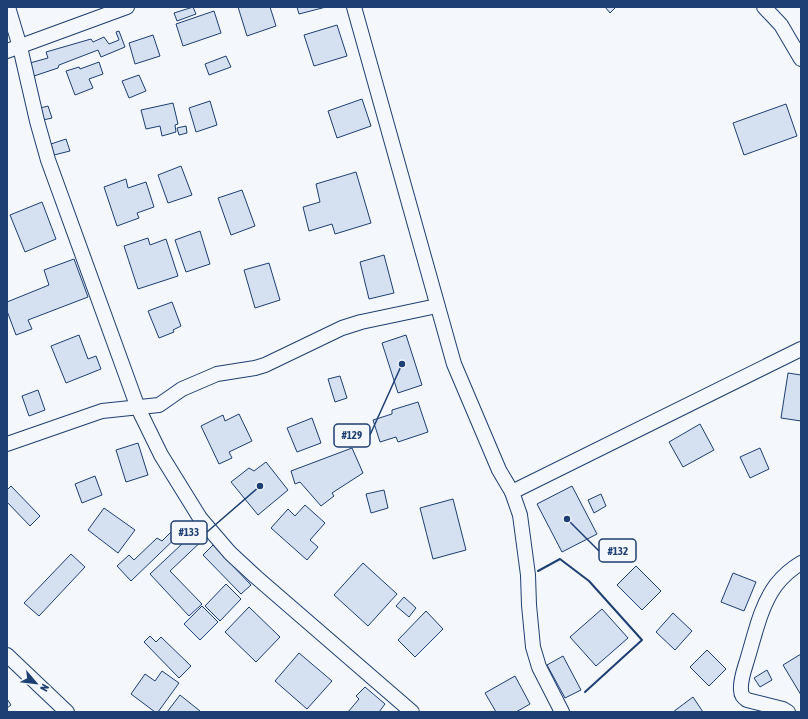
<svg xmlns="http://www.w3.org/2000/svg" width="808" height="719" font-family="'Asap Condensed',sans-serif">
	<rect width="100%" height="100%" fill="#f4f7fb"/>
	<g fill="#d5e0f0" stroke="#1d3f73">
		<polygon points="193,7 196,14 177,21 174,13"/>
		<polygon points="238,7 270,7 276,26 247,36"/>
		<polygon points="297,7 326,7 299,14"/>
		<polygon points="605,7 616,7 610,13"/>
		<polygon points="214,11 221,33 183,46 176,24"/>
		<polygon points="337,25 347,56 314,66 304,35"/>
		<polygon points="119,31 125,47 101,57 98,50 59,65 58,68 34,76 30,63 48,58 46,52 91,39 93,42 104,37 109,44 119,40 116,32"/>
		<polygon points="153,35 160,56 135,64 129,43"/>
		<polygon points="226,56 231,67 209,75 205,64"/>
		<polygon points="99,62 103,74 89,79 93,88 75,95 66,71 79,67 80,69"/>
		<polygon points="139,75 146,91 129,98 122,81"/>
		<polygon points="362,99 371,126 337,138 328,111"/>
		<polygon points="210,101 217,125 196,132 189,108"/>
		<polygon points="173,103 178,124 175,125 176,132 162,136 160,126 146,129 141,110"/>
		<polygon points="786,104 797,136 744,155 733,123"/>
		<polygon points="48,106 52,118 43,120 40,108"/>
		<polygon points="186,126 187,133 179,135 177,128"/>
		<polygon points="66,139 70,151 54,155 51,144"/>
		<polygon points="181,166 192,195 168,203 158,175"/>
		<polygon points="356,172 371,223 335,234 332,224 309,231 303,207 320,202 316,184"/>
		<polygon points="126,179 128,188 146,182 154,207 137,213 139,218 117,226 104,187"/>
		<polygon points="242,190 255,226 231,235 218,198"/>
		<polygon points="42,202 56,239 25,252 10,215"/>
		<polygon points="200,231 210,264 186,272 175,240"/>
		<polygon points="148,238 150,245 166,239 178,276 138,289 124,246"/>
		<polygon points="384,255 394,293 369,299 360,262"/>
		<polygon points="74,259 88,297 28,320 32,329 16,335 7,311 7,302 49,285 44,270"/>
		<polygon points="269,263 280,300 255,308 244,270"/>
		<polygon points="172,302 181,326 173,330 174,332 159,338 148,311"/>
		<polygon points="79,335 88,359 96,356 101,369 66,383 51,346"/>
		<polygon points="406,335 422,385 398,393 382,343"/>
		<polygon points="788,373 801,375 801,421 781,418"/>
		<polygon points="340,376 347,398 335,402 328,379"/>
		<polygon points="38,390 45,410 29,416 22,396"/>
		<polygon points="418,402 428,432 398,442 396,437 380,442 373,420 392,414 392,410"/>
		<polygon points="239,414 252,441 229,452 232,458 219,464 201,426 223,415 225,421"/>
		<polygon points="312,418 321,443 297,452 287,428"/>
		<polygon points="700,424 714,450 683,467 669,442"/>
		<polygon points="138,443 148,475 126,482 116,450"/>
		<polygon points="352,448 363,473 332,493 334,496 321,506 300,482 295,484 291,471"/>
		<polygon points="760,448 769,469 750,478 740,457"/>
		<polygon points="266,462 288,490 258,515 231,482 249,468 254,471"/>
		<polygon points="95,476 102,495 82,503 75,484"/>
		<polygon points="11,486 40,516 30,526 7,502 7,490"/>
		<polygon points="572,486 597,534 562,552 537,504"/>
		<polygon points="384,490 388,508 371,513 366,494"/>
		<polygon points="601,494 606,506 594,513 588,500"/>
		<polygon points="453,499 466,550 433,559 420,508"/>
		<polygon points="305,505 325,523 310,540 318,547 307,560 271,528 288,509 295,516"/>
		<polygon points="104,508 135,530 118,553 88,530"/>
		<polygon points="181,522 186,528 131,581 117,566 129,555 134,560 157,538 162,541"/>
		<polygon points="199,528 207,536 170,571 202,604 189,616 150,574"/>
		<polygon points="213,545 251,585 241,594 203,555"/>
		<polygon points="71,554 85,567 39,616 24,603"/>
		<polygon points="363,563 397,594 368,626 334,595"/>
		<polygon points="636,566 661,591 642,610 617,585"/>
		<polygon points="733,573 756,582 744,611 721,602"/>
		<polygon points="226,584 241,599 220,621 205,606"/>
		<polygon points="404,597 416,608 409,617 396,606"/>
		<polygon points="202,606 218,622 200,640 184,624"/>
		<polygon points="249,607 280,637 256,662 225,632"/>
		<polygon points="602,609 628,638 596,666 570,637"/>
		<polygon points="426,611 443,629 415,657 398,640"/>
		<polygon points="673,613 692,631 675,650 656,632"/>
		<polygon points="150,636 156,642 161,637 191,666 179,678 144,642"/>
		<polygon points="707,650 726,669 709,686 690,667"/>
		<polygon points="299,653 332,681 307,709 275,681"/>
		<polygon points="801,654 801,695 783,665"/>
		<polygon points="563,656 581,690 565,698 547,665"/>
		<polygon points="767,670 772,680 760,687 754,678"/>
		<polygon points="162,671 179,683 158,712 155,712 131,694 145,674 155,681"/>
		<polygon points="515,676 530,704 516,712 496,712 485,693"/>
		<polygon points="365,687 385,704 379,712 348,712 359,699 356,696"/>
		<polygon points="180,695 200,711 199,712 167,712"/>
		<polygon points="693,697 703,712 673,712"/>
		<polygon points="7,699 11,705 7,708"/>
	</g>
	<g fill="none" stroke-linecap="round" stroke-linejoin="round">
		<g stroke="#1d3f73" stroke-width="16">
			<g id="street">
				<polyline points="8,7 20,47 37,121 48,160 138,408 161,455 200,518 230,553 256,577 412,712"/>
				<polyline points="354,7 454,364 499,470 512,492 520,515 528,575 529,605 533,647 539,667 562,712"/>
				<polyline points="764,7 781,25 801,59"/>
				<polyline points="7,51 127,7"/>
				<polyline points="7,444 102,411 159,405 182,389 217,374 255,368 265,365 342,328 361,322 437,306"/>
				<polyline points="512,492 801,349"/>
				<polyline points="7,655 67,712"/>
				<path d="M788,712l-5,-3 -36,-9c-4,-3 -6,-5 -6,-10 -1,-11 4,-22 7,-33 7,-23 13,-52 28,-72 7,-9 15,-16 25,-22"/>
			</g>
		</g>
		<use href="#street" stroke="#f4f7fb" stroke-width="14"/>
		<polyline stroke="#1d3f73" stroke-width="2" points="538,571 560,559 589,581 642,640 585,692"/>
	</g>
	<path fill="none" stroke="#1d3f73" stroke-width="1.5" d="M402 364L370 435M260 486L207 532M567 519L599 551"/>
	<g fill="#1d3f73" stroke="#f4f7fb" stroke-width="1.5">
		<circle cx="402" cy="364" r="4"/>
		<circle cx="260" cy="486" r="4"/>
		<circle cx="567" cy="519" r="4"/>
	</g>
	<g fill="#f4f7fb" stroke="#1d3f73" stroke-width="1.5">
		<rect x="334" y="424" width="36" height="23" rx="4"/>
		<rect x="171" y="521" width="36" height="23" rx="4"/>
		<rect x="599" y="539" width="37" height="23" rx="4"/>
	</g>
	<g font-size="11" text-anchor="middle" font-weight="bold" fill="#1d3f73">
		<text x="352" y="439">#129</text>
		<text x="189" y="536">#133</text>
		<text x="618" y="555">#132</text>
	</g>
	<rect width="808" height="719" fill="none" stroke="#1d3f73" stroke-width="16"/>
	<g transform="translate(36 683) rotate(118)" stroke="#f4f7fb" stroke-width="3" paint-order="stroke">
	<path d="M0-3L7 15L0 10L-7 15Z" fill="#1d3f73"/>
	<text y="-6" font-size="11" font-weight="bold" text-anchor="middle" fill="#1d3f73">N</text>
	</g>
</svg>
